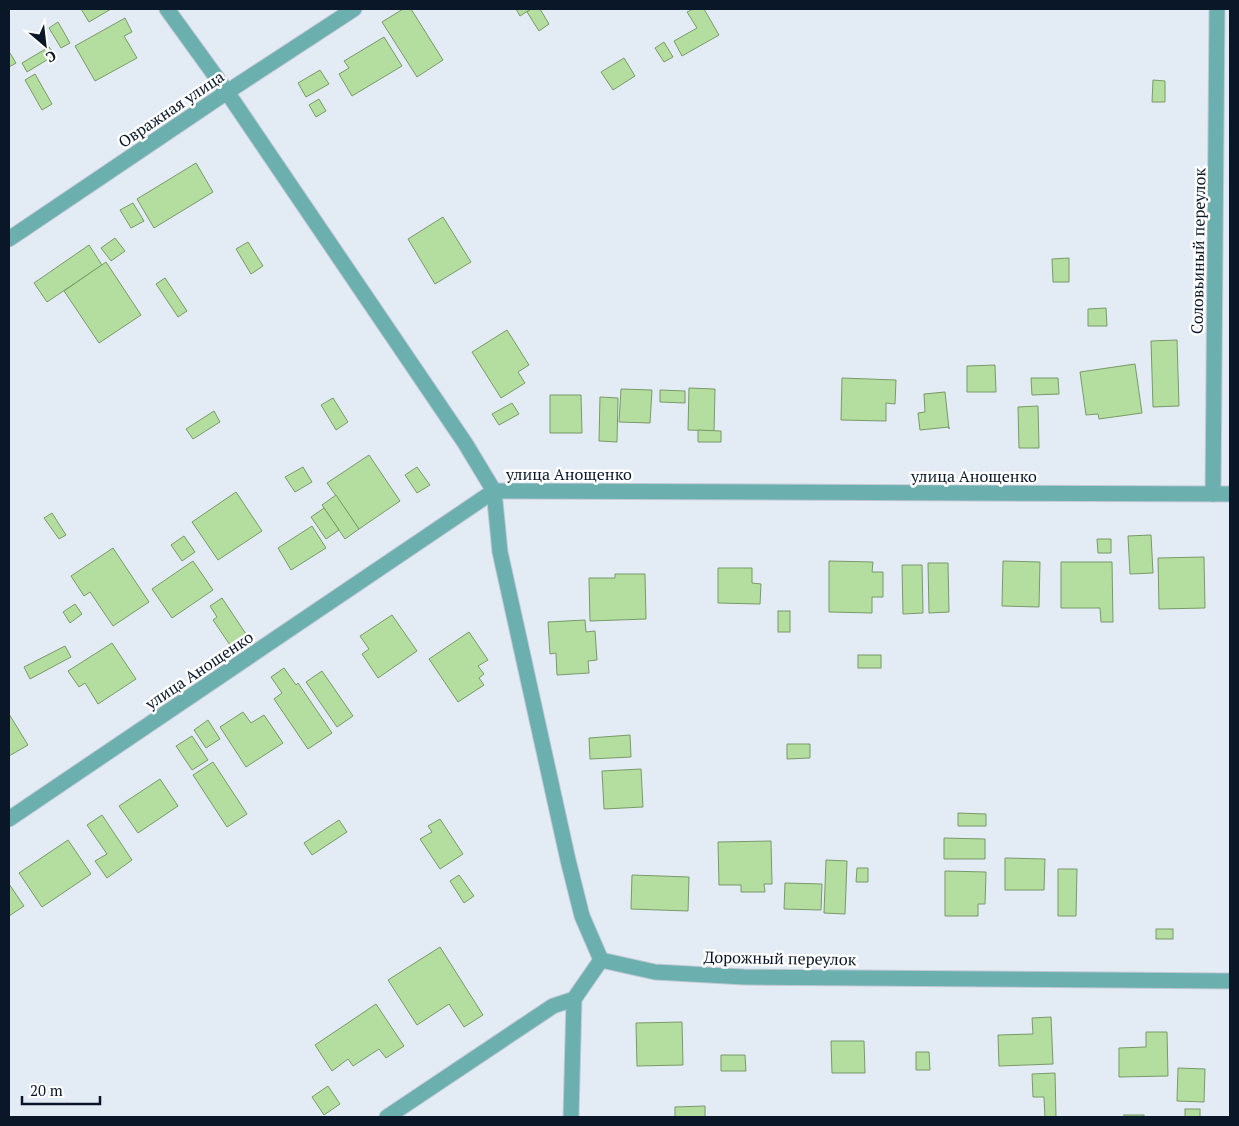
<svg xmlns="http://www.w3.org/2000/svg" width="1239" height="1126" font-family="'PT Serif',serif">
	<rect width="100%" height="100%" fill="#e3ebf5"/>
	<g fill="#b4de9f" stroke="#799a68">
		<polygon points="81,9 111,9 89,22"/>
		<polygon points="403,9 411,9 443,60 417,77 382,22"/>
		<polygon points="516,9 531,9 520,16"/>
		<polygon points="531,9 540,9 549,24 539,31 527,12"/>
		<polygon points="693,9 704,9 719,35 682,56 674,41 697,28 687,12"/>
		<polygon points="125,18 132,32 124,36 137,58 95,81 75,46"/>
		<polygon points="58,22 70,43 61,48 49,28"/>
		<polygon points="384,37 402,66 352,96 339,74 349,68 344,61"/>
		<polygon points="664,42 673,57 664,62 655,48"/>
		<polygon points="49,47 55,55 27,72 22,63"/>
		<polygon points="10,53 16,63 9,67 9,54"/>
		<polygon points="624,58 635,76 613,90 601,72"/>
		<polygon points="320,70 329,84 306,97 298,83"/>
		<polygon points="35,74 52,104 42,110 25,80"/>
		<polygon points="1153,80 1165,81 1165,102 1152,102"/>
		<polygon points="319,99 326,111 316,117 309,105"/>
		<polygon points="196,163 213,192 154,228 137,199"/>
		<polygon points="133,203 144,221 131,228 120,210"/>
		<polygon points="443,217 471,262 435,284 408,239"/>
		<polygon points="115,238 125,251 111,261 101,248"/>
		<polygon points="248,242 263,266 251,274 236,249"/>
		<polygon points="89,245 102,265 47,302 34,283"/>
		<polygon points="1069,258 1069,282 1053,282 1052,259"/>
		<polygon points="106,262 141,315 99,343 64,291"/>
		<polygon points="165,278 187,311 178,317 156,284"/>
		<polygon points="1106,308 1107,326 1088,326 1088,309"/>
		<polygon points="507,330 529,365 518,372 525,383 501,398 472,352"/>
		<polygon points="1177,340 1179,406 1153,407 1151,341"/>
		<polygon points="1135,364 1142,413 1099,419 1098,414 1086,415 1080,372"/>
		<polygon points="995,365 996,392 967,392 967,366"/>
		<polygon points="842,378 896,380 895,404 886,403 886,421 841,420"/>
		<polygon points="1031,378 1058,378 1059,394 1032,395"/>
		<polygon points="689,388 715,389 714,431 688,430"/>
		<polygon points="621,389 652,390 650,423 619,422"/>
		<polygon points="660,390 685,391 685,403 660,402"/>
		<polygon points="945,392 949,429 949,427 920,430 918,413 925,412 924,394"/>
		<polygon points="550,395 581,395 582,433 550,433"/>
		<polygon points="600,397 618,398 617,442 599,441"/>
		<polygon points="333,398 348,422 336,430 321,405"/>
		<polygon points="512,403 519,414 499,425 492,414"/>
		<polygon points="1038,406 1039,448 1019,448 1018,407"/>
		<polygon points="214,411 220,422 193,439 186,429"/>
		<polygon points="698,430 721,431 721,442 698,442"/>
		<polygon points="369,455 400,501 359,529 327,483"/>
		<polygon points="303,467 312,482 295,492 285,477"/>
		<polygon points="417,467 430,485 417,493 405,475"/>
		<polygon points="236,492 262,531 218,560 192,522"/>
		<polygon points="336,495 359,529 345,539 322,505"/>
		<polygon points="324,508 339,530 326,539 311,517"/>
		<polygon points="52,513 66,535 59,539 44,518"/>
		<polygon points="312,526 326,548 291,570 278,548"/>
		<polygon points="1151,535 1153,573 1130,574 1128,536"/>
		<polygon points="184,536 195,552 182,561 171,545"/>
		<polygon points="1097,539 1111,539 1111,553 1098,553"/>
		<polygon points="113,548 149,602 113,626 90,592 84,596 71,576"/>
		<polygon points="1204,557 1205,608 1159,609 1158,558"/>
		<polygon points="193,561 213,590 172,618 152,589"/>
		<polygon points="829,561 873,562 872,572 883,572 883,597 872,597 872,613 829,612"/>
		<polygon points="1003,561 1040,562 1039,607 1002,606"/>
		<polygon points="1061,562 1112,562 1113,622 1101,622 1100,608 1061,608"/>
		<polygon points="928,563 948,563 949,612 929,613"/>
		<polygon points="902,565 922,565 923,613 903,614"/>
		<polygon points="718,568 752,568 752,583 761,584 760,604 718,603"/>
		<polygon points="615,574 645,574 646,619 590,621 589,578 615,578"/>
		<polygon points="222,598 246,634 230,645 213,620 217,617 210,606"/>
		<polygon points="75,604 82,614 70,623 63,612"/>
		<rect x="778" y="611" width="12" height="21"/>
		<polygon points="392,615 417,651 378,678 362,654 369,649 360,636"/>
		<polygon points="585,620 586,632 595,631 597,660 588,661 589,673 557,675 556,653 550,654 548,622"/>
		<polygon points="469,632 488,660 478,666 484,674 479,678 484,685 458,702 429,659"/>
		<polygon points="112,643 136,679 98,704 85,683 79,687 68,671"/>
		<polygon points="65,646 71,657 30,679 24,667"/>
		<rect x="858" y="655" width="23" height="13"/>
		<polygon points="284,668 296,685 298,683 332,733 308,749 274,699 282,693 271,677"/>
		<polygon points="322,671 353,716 337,727 306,682"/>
		<polygon points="243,712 251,723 264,715 283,743 246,767 220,727"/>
		<polygon points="9,714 28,745 9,756"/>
		<polygon points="208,720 220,739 206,748 194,730"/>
		<polygon points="630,735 631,757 590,759 589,738"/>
		<polygon points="192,736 208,760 192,770 176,746"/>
		<polygon points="787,744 810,744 810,758 787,759"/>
		<polygon points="213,762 247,814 227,827 193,775"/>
		<polygon points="641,769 643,807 604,809 602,771"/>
		<polygon points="160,779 178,806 138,833 119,806"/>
		<polygon points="958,813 986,814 986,826 958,826"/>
		<polygon points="102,815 132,860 107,878 95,861 107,854 87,825"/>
		<polygon points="440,819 463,854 440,869 420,839 432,832 428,826"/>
		<polygon points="339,820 347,832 312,855 304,843"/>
		<polygon points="944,838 985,839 985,859 944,859"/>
		<polygon points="68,840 91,874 42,907 19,873"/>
		<polygon points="771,841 772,884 764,884 765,892 741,892 741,885 719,885 718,842"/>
		<polygon points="1005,858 1045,859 1044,890 1005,890"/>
		<polygon points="826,860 847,861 845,914 824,913"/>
		<polygon points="857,868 868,868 868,882 856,882"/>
		<polygon points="1058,869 1077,869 1076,916 1058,916"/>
		<polygon points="945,871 986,872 985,904 978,904 978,916 945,916"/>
		<polygon points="459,875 474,896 464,903 450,881"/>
		<polygon points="632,875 689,877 688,911 631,909"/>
		<polygon points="785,883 822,884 821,910 784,909"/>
		<polygon points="9,884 24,906 9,916"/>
		<rect x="1156" y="929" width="17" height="10"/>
		<polygon points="440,947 483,1015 464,1027 449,1004 417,1025 388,980"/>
		<polygon points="376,1004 404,1046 386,1058 379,1049 353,1066 348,1059 332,1071 315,1045"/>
		<polygon points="1051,1017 1053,1064 999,1066 998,1035 1033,1034 1032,1018"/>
		<polygon points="682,1022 683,1065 637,1066 636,1023"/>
		<polygon points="1146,1032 1167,1032 1168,1076 1119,1077 1119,1048 1146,1047"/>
		<polygon points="831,1041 864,1041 865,1073 832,1073"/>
		<polygon points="916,1052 929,1052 930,1070 916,1070"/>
		<polygon points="721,1055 745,1055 746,1071 721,1071"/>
		<polygon points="1178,1068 1205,1069 1204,1102 1177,1101"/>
		<polygon points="1055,1073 1056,1117 1045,1117 1044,1097 1033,1097 1032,1074"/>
		<polygon points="328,1086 340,1104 324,1115 312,1097"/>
		<polygon points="705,1106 705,1117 675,1117 675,1107"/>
		<rect x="1185" y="1109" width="15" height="8"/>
		<rect x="1124" y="1115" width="20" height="2"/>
	</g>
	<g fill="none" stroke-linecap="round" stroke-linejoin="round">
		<g stroke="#c0c9d4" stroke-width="17">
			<g id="minor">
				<polyline points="167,9 227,92 465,443 494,491 500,552 568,860 582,916 601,960"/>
				<polyline points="9,239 227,92 354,9"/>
				<polyline points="1213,494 1217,9"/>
				<polyline points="9,819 494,491 1230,494"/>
				<polyline points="387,1117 553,1006 574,999 601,960 655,972 744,977 1230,981"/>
				<polyline points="571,1117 574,999"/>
			</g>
		</g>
		<use href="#minor" stroke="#6bafaf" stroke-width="15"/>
	</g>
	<g text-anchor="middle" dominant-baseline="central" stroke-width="5" stroke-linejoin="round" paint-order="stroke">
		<g font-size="16" fill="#091729" stroke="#fff">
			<text transform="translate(171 109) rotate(-34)">Овражная улица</text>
			<text transform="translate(1198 251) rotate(-89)">Соловьиный переулок</text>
			<text x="569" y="474">улица Анощенко</text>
			<text x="974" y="476">улица Анощенко</text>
			<text transform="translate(199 670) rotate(-34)">улица Анощенко</text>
			<text transform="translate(780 958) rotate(1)">Дорожный переулок</text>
		</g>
	</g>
	<rect width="1239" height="1126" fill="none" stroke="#091729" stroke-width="20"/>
	<g transform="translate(45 45) rotate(152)" stroke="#ffffff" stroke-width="4" paint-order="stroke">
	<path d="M0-4L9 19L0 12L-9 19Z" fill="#091729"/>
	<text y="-8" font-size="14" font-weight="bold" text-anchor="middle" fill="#091729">С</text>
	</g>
	<path d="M22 1096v8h78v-8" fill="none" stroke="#091729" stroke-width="2.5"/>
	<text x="30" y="1096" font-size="15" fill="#091729" stroke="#ffffff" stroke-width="4" paint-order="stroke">20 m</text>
</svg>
